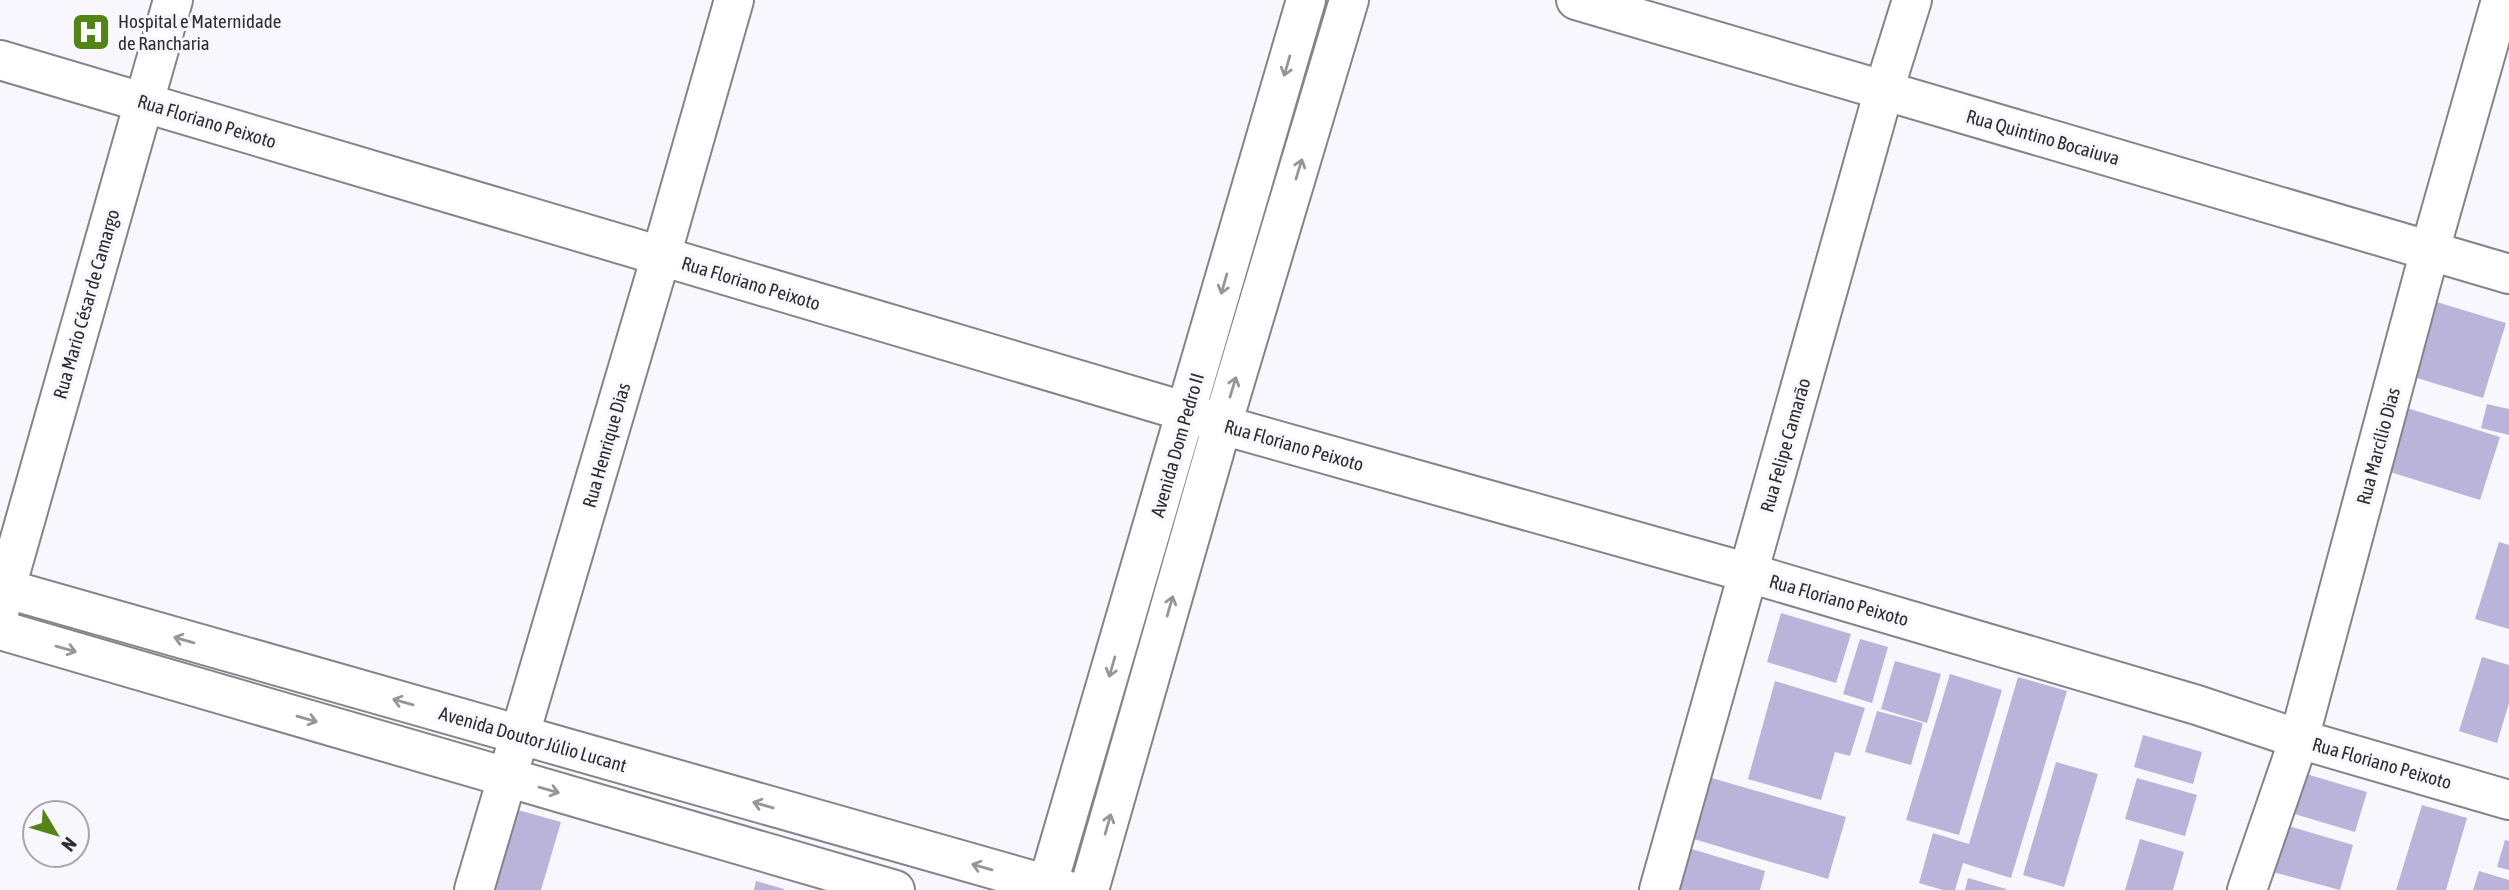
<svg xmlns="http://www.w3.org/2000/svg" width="2509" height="890" font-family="'Asap Condensed',sans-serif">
	<rect width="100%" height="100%" fill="#f8f7fe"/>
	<g fill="#bab3da">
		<polygon points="2430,300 2506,323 2483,398 2407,375"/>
		<polygon points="2487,404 2509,409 2509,435 2481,428"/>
		<polygon points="2407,408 2500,437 2480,500 2387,471"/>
		<polygon points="2499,542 2509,545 2509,629 2475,619"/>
		<polygon points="1781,613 1851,634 1836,683 1767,662"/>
		<polygon points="1860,639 1888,647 1872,703 1843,694"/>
		<polygon points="2482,657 2509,665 2509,703 2497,743 2459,731"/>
		<polygon points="1895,661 1941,674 1927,723 1881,709"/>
		<polygon points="1950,674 2002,690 1959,835 1906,820"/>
		<polygon points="2018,677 2067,691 2011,878 1963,863 1955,890 1943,890 1919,883 1933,833 1969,844"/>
		<polygon points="1775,681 1865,708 1850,756 1835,752 1821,800 1748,779"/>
		<polygon points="1877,711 1923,723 1911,765 1865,752"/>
		<polygon points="2143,735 2202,752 2193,784 2134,767"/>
		<polygon points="2056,762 2098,774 2064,887 2023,875"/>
		<polygon points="2296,771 2367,792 2355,832 2284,811"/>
		<polygon points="1705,776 1846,817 1828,879 1687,837"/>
		<polygon points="2137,778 2197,795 2185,836 2125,819"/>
		<polygon points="2422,805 2467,818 2446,890 2396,890"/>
		<polygon points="507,807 561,822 541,890 482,890"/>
		<polygon points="2282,824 2353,845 2340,890 2269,871"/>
		<polygon points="2140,839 2184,852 2173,890 2125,890"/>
		<polygon points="2505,840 2509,841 2509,870 2497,867"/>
		<polygon points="1685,847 1765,871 1760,890 1672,890"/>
		<polygon points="2479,871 2509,880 2509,890 2473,890"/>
		<polygon points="1968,878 2006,889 2006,890 1965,890"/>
		<polygon points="756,881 784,889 784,890 754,890"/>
	</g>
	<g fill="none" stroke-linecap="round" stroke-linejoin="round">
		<g stroke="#85848b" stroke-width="42">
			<g id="minor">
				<polyline points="1576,0 2509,274"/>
				<polyline points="0,60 1187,412 1222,425 1749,573 2197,705 2299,739 2509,800"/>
				<polyline points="0,587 1066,890"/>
				<polyline points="0,609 173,0"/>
				<polyline points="0,630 895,890"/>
				<polyline points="474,890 661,256 734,0"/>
				<polyline points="1046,890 1306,0"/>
				<polyline points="1089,890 1222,425 1349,0"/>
				<polyline points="1659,890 1884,90 1912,0"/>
				<polyline points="2247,890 2299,739 2430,250 2501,0"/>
			</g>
		</g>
		<use href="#minor" stroke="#fff" stroke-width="38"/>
	</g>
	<defs><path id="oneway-shaft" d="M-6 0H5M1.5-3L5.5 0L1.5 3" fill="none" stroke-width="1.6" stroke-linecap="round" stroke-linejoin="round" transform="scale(1.75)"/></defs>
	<g stroke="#969698">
		<use href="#oneway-shaft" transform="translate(1287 66) rotate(106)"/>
		<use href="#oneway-shaft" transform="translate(1299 169) rotate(-73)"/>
		<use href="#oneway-shaft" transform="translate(1224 284) rotate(106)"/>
		<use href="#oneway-shaft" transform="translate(1233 387) rotate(-73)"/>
		<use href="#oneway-shaft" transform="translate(1170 606) rotate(-74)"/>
		<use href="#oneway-shaft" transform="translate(184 640) rotate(-164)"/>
		<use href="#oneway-shaft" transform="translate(66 649) rotate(16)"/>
		<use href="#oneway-shaft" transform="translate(1112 667) rotate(106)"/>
		<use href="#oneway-shaft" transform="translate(403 702) rotate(-164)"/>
		<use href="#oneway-shaft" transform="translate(307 719) rotate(16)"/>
		<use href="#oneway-shaft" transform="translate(549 790) rotate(16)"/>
		<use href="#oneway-shaft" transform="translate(763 805) rotate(-164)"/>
		<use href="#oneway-shaft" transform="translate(1108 824) rotate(-74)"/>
		<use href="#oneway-shaft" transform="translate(982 867) rotate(-164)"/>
	</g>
	<defs>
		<g id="hospital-square" transform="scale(2.0125)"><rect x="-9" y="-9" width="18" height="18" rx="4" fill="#528417" stroke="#f8f7fe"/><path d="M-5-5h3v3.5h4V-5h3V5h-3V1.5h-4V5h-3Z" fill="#fff"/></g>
	</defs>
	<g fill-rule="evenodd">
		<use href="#hospital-square" x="91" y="32"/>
	</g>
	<g text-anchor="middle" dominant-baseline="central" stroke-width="6" stroke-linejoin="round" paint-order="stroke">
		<g font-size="19" fill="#2e2e31" stroke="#f8f7fe" text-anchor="start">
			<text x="118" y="21">Hospital e Maternidade<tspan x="118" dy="22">de Rancharia</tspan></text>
		</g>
		<g font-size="19" fill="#2e2e31" stroke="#f8f7fe">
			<text transform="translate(207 121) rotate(17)">Rua Floriano Peixoto</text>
			<text transform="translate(2043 137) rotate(16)">Rua Quintino Bocaiuva</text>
			<text transform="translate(751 283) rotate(17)">Rua Floriano Peixoto</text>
			<text transform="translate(86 304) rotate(-74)">Rua Mario César de Camargo</text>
			<text transform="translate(606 445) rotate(-74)">Rua Henrique Dias</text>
			<text transform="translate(1177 445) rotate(-74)">Avenida Dom Pedro II</text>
			<text transform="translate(1294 445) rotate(16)">Rua Floriano Peixoto</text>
			<text transform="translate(1785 445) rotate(-74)">Rua Felipe Camarão</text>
			<text transform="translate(2378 446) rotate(-75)">Rua Marcílio Dias</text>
			<text transform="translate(1839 600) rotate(16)">Rua Floriano Peixoto</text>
			<text transform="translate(533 739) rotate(16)">Avenida Doutor Júlio Lucant</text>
			<text transform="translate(2382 763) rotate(16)">Rua Floriano Peixoto</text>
		</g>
	</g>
	<g transform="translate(56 834) rotate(128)"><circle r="33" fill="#f8f7fe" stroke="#a7a7ac" stroke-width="2"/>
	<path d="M0-5L12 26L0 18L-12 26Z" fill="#528417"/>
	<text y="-10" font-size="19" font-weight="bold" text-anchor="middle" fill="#2e2e31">N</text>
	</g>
</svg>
